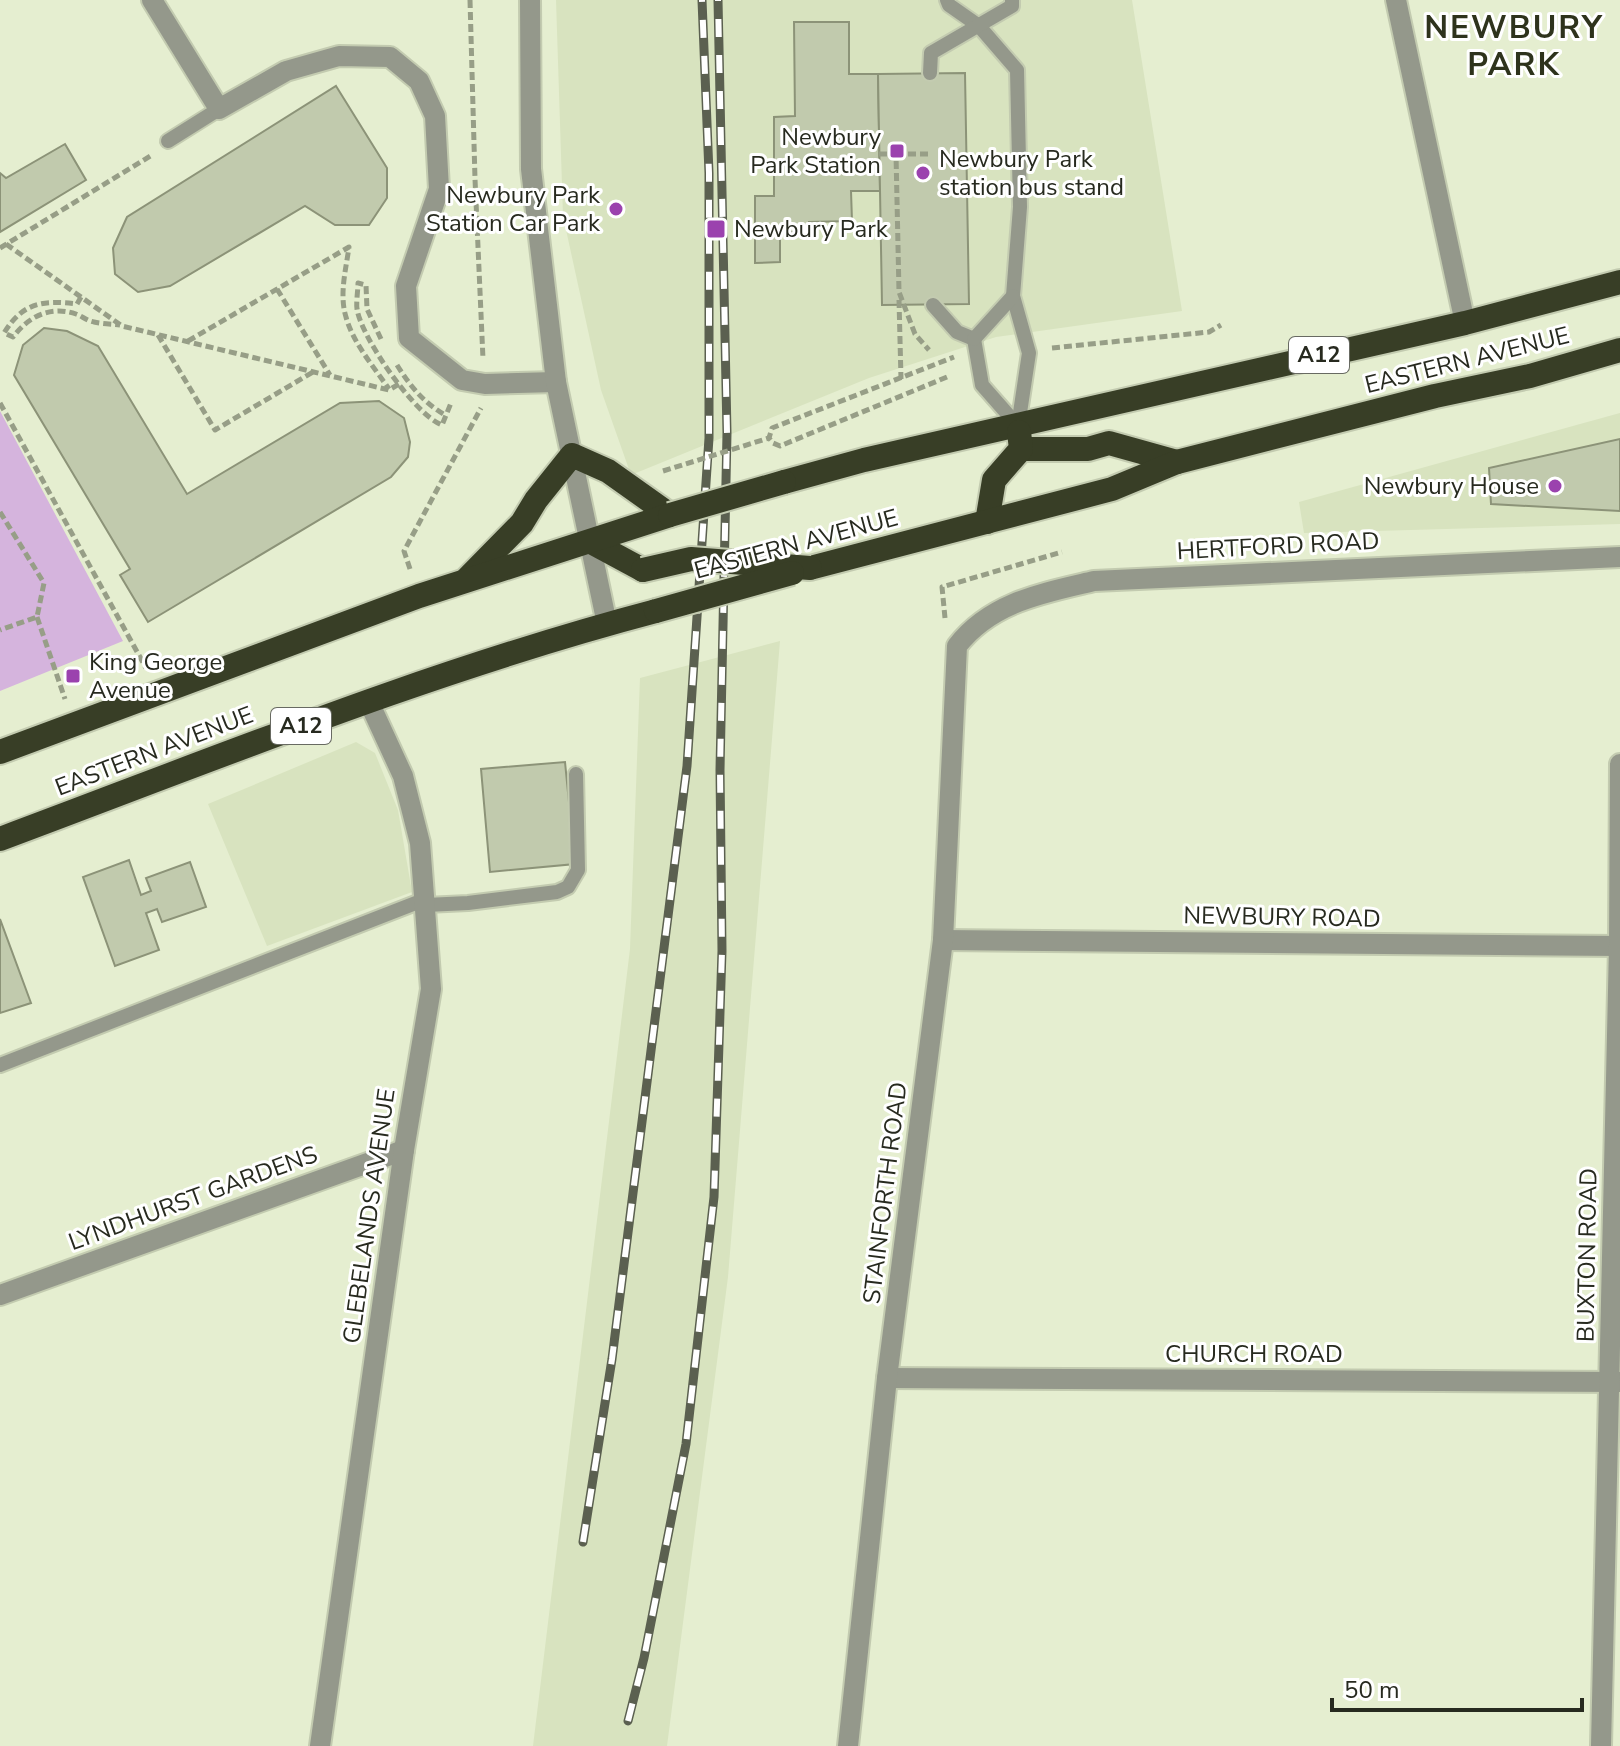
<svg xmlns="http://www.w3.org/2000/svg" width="1620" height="1746" font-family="'Nunito Sans',sans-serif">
	<rect width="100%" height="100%" fill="#e5eed0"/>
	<g fill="#d8e3bf">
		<polygon points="556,0 1132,0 1182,311 996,337 869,378 631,475 601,390 563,216"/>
		<polygon points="1620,413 1620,524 1304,533 1299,502"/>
		<polygon points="780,641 728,1277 667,1746 533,1746 630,949 640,678"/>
		<polygon points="356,742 375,753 398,810 412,892 267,946 208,804"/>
	</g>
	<polygon fill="#d5b4dd" points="0,411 123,641 0,691"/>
	<g fill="#c1caad" stroke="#8c9378" stroke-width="2">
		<polygon points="794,22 849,22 849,74 878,74 880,191 851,191 852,221 809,222 809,232 780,232 780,262 755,263 755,196 774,196 774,117 795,116"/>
		<polygon points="965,73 969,304 882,305 878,74"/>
		<polygon points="336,86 387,168 387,198 369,225 335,225 305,206 170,286 138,292 115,274 113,248 127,217"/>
		<polygon points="65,144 86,180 0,232 0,173 6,178"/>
		<polygon points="44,328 67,331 98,346 187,494 340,403 379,401 404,418 410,442 408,457 391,477 148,622 120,575 130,569 14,375 23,345"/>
		<polygon points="1620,439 1620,511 1491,504 1489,468"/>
		<polygon points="565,762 575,864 490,872 481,769"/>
		<polygon points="129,860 141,895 151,891 146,878 190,862 206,907 162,922 157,909 146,913 159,950 115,966 83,877"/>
		<polygon points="0,919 31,1003 0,1013"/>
	</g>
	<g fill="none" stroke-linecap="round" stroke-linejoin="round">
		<g stroke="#c3cbb0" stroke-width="18">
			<g id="lane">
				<polyline points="947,0 949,5 979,26 1017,70 1020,207 1013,296 1029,353 1018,426"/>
				<polyline points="930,73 931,53 1012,6 1012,0"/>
				<polyline points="168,141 219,109"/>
				<polyline points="933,305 957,332 974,339"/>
				<polyline points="974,339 982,385 1018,426"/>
				<polyline points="974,339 1013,296"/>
				<polyline points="426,905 468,903 557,892 568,887 578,870 576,774"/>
				<polyline points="0,1065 426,899"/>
			</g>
		</g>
		<g stroke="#c3cbb0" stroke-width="24">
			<g id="street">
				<polyline points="152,0 219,109 286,71 339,56 390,57 419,81 435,116 439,189 406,286 409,338 462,380 485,384 556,382"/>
				<polyline points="530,0 531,169 556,382 607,624"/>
				<polyline points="1396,0 1465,323"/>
				<polyline points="943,940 1620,946"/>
				<polyline points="0,1295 404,1150"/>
				<polyline points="887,1378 1620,1382"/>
				<polyline points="320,1746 404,1150 431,989 420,843 403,776 368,700"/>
				<path d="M848,1746l39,-368 56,-438 14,-294c34,-44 86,-53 137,-65l526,-24"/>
				<polyline points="1601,1746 1619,946 1620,764"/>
			</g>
		</g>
		<g stroke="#c3cbb0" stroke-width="28">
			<g id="highway">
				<polyline points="1021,449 1088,449 1109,443 1177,462"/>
				<polyline points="784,482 864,460 1465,323 1620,282"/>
				<polyline points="987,522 994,480 1021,449 1019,432"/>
				<polyline points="591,542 643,570"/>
				<polyline points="810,568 1112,489 1177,462 1435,396 1530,376 1620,350"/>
				<polyline points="468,578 522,523 536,500 572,455 608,471 670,515"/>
				<polyline points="0,752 419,596 670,515"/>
				<path d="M0,839c217,-81 432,-169 656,-228"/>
			</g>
		</g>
		<g stroke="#979e87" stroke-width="5" stroke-dasharray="8 4" stroke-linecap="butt">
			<polyline points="470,0 475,179 483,359"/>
			<polyline points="879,154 896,154 899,292 915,334 929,350"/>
			<polyline points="896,154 932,154"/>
			<polyline points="6,244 122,326 389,390 399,384"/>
			<polyline points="0,248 152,155"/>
			<polyline points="277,289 330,375"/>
			<path d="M81,297l-4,7c-34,-4 -54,-2 -73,29l9,4c15,-20 37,-32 63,-23 6,2 11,7 18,8 8,2 17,2 26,3"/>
			<polyline points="899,300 901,379"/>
			<polyline points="158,335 215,430 313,372"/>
			<path d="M381,339l-14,-30 -1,-24 -8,-2c0,8 -2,18 -1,26 4,28 58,106 85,116l9,-22"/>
			<path d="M188,341l161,-94c-3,22 -10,48 -3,70 7,26 28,50 43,72"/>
			<polyline points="1052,348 1209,332 1221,325"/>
			<path d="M397,365c13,21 26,37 48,50"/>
			<polyline points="947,377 780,446 773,443 769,438 772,428 954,357"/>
			<polyline points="0,403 146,668"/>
			<polyline points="0,512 44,583 37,617 0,630"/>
			<polyline points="410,569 404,551 481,408"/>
			<polyline points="37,617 65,699"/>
			<polyline points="945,618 942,587 1062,552"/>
		</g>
		<use href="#lane" stroke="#94988b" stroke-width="14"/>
		<use href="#street" stroke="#94988b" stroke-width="20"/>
		<use href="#highway" stroke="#383e26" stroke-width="24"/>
		<g stroke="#5b6050" stroke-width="9">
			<g id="rail">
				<polyline points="583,1542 612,1359 687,766 709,438 709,173 702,0"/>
				<polyline points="628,1721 644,1658 686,1444 714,1197 722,951 720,770 727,433 718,0"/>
			</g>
		</g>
		<use href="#rail" stroke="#fff" stroke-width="6" stroke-dasharray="18" stroke-linecap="butt"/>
		<g stroke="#c3cbb0" stroke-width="28" stroke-linecap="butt">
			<g id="highway-bridge">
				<polyline points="670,515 784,482"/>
				<polyline points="643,570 691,559 810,568"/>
				<polyline points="656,611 792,573"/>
			</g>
		</g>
		<polyline stroke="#979e87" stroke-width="5" stroke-dasharray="8 4" stroke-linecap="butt" points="663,471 769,438"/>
		<use href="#highway-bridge" stroke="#383e26" stroke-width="24"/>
	</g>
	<g fill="#9b42ae" stroke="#fff" stroke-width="3">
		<rect x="889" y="143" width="16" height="16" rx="4"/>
		<circle cx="923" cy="173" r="8"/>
		<circle cx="616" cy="209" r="8"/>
		<rect x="706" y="219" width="20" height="20" rx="4"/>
		<circle cx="1555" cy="486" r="8"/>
		<rect x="65" y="668" width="16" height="16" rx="4"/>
	</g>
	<g text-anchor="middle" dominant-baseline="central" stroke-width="6" stroke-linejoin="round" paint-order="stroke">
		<g fill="#fff" stroke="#686a62" stroke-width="2">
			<rect x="1289" y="337" width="60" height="36" rx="6"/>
			<rect x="271" y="708" width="60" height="36" rx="6"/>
		</g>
		<g font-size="22" font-weight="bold" fill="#272a1f">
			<text x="1319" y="355">A12</text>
			<text x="301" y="726">A12</text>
		</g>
		<g font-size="24" fill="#272a1f" stroke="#fff" text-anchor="end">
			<text x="881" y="137">Newbury<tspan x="881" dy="28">Park Station</tspan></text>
			<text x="939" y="159" text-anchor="start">Newbury Park<tspan x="939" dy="28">station bus stand</tspan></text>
			<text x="600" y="195">Newbury Park<tspan x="600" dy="28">Station Car Park</tspan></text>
			<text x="734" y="229" text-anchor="start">Newbury Park</text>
			<text x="1539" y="486">Newbury House</text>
			<text x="89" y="662" text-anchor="start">King George<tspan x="89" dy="28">Avenue</tspan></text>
		</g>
		<g font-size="24" fill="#272a1f" stroke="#fff">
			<text transform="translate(1467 360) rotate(-14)">EASTERN AVENUE</text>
			<text transform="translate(796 544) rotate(-15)">EASTERN AVENUE</text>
			<text transform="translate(1278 546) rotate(-3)">HERTFORD ROAD</text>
			<text transform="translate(154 751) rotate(-21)">EASTERN AVENUE</text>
			<text transform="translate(1282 917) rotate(1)">NEWBURY ROAD</text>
			<text transform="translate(885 1193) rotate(-83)">STAINFORTH ROAD</text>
			<text transform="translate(193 1198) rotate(-20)">LYNDHURST GARDENS</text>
			<text transform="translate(369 1216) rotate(-82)">GLEBELANDS AVENUE</text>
			<text transform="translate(1587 1255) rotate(-89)">BUXTON ROAD</text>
			<text x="1254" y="1354">CHURCH ROAD</text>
		</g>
		<g font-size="32" font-weight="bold" letter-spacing="2" fill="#2e331c" stroke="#fff">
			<text x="1514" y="27">NEWBURY<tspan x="1514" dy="37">PARK</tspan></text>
		</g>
	</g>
	<path d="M1332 1698v12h250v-12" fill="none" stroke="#272a1f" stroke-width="4"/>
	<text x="1344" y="1698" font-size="24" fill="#272a1f" stroke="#ffffff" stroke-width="6" paint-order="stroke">50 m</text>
</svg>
